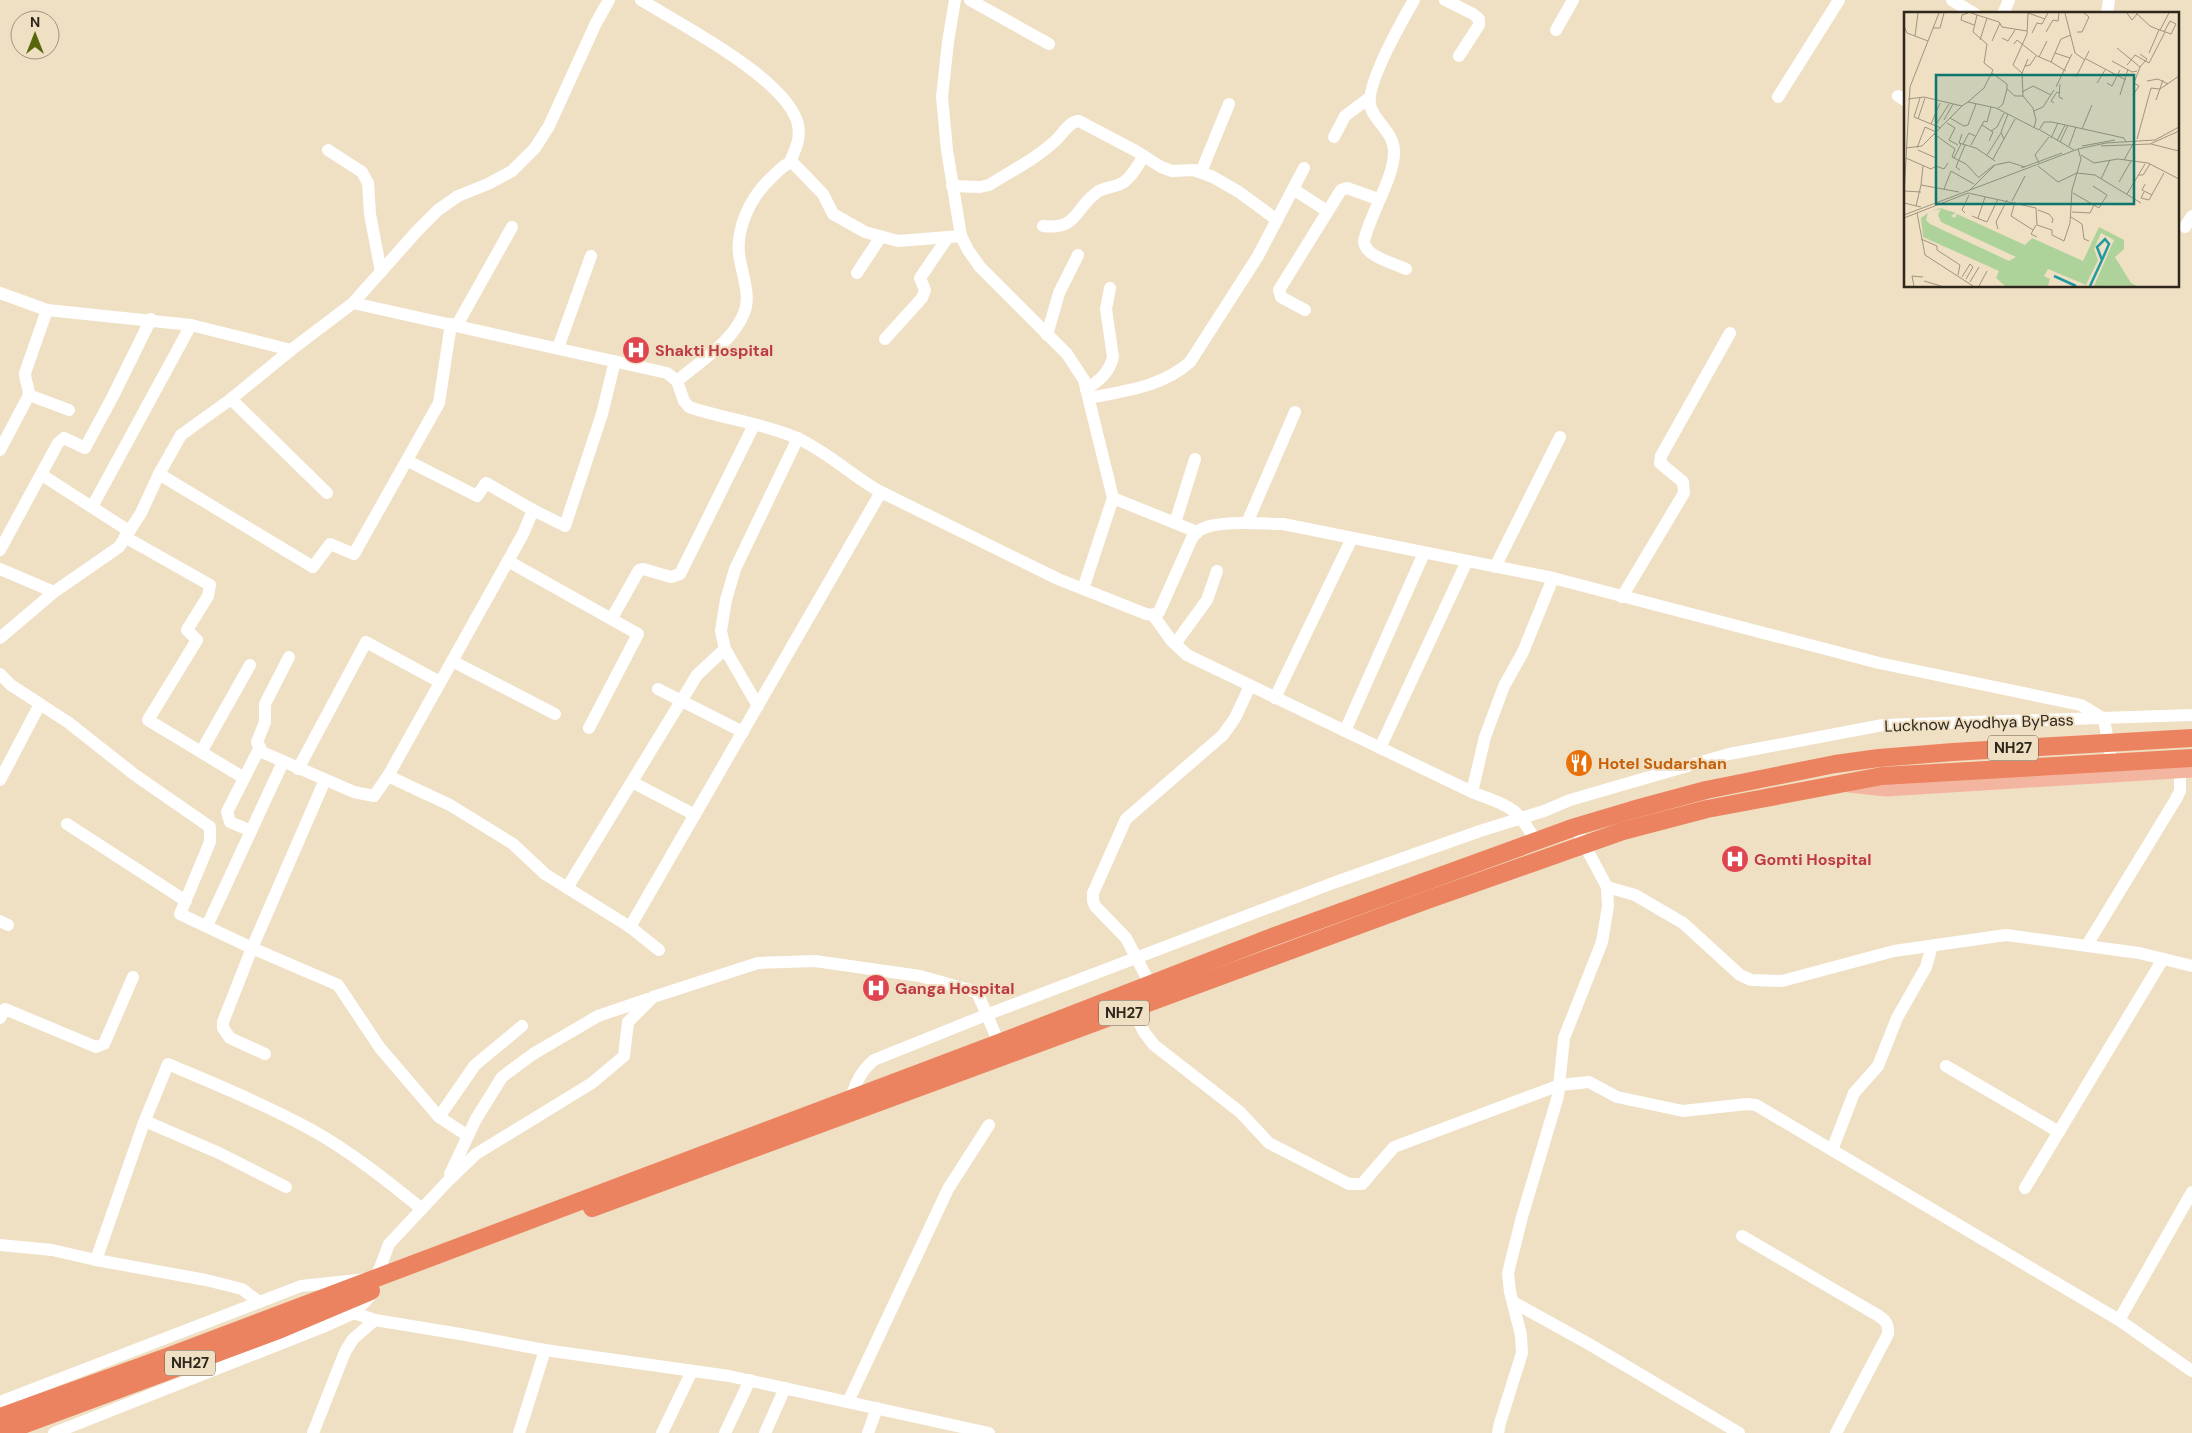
<svg xmlns="http://www.w3.org/2000/svg" width="2192" height="1433" font-family="'DM Sans',sans-serif">
	<rect width="100%" height="100%" fill="#efdfc3"/>
	<g fill="none" stroke-linecap="round" stroke-linejoin="round">
		<g stroke="#fff" stroke-width="12">
			<path d="M641,0c39,24 148,80 157,125 3,14 -3,25 -8,37"/>
			<polyline points="955,0 948,42 942,97 947,150 961,236 968,250 980,267 1067,354 1084,380 1113,498 1083,589"/>
			<polyline points="970,0 1049,44"/>
			<polyline points="1445,0 1473,14 1479,19 1479,25 1459,56"/>
			<polyline points="1952,0 1975,14"/>
			<polyline points="2003,14 2009,0"/>
			<polyline points="2107,14 2109,0"/>
			<polyline points="1556,30 1573,0"/>
			<polyline points="1898,96 1906,101"/>
			<polyline points="1778,97 1839,0"/>
			<polyline points="1334,137 1345,116 1369,98"/>
			<polyline points="328,150 362,172 368,183 370,214 381,272"/>
			<polyline points="1201,172 1229,104"/>
			<path d="M952,186l28,1 9,-2c22,-14 47,-26 66,-44 7,-6 14,-20 24,-20l57,30 25,16 11,4 22,-1 19,7 26,15 38,28"/>
			<polyline points="1293,189 1327,211"/>
			<path d="M1043,226c34,4 31,-16 53,-33 6,-5 14,-5 22,-8 12,-4 19,-19 26,-29"/>
			<polyline points="2185,227 2192,216"/>
			<path d="M1406,269c-12,-6 -41,-12 -42,-28 6,-27 31,-65 30,-90 0,-18 -18,-28 -23,-43 -8,-20 32,-89 43,-108"/>
			<polyline points="857,273 880,238"/>
			<path d="M0,293l47,17 144,15 100,25 62,-47 314,70 10,8 7,20 5,6c35,12 74,16 108,31 31,14 55,38 84,54l177,87 88,35 7,1 6,-3 33,-74c4,-4 6,-8 12,-10 17,-8 59,-4 79,-4l270,54 326,85 202,42 23,14 9,51"/>
			<polyline points="353,303 417,231 438,210 458,196 488,184 512,171 535,148 549,126 596,23 609,0"/>
			<polyline points="1305,310 1281,297 1279,290 1341,190 1347,188 1378,199"/>
			<polyline points="457,325 512,227"/>
			<polyline points="1047,335 1059,293 1078,255"/>
			<polyline points="885,339 922,298 925,290 920,278 948,237"/>
			<polyline points="558,348 591,256"/>
			<path d="M677,381c23,-20 55,-38 67,-68 7,-16 -1,-36 -4,-53 -6,-29 10,-63 32,-83 6,-5 13,-15 21,-14l30,31 10,20 32,18 33,9 63,-5"/>
			<path d="M1086,389c13,-8 23,-16 27,-32l-7,-48 4,-21"/>
			<polyline points="29,395 69,410"/>
			<path d="M1089,398c35,-7 73,-11 101,-36l68,-106 46,-88"/>
			<polyline points="231,399 327,493"/>
			<path d="M0,450l29,-55c0,-8 -4,-14 -4,-22l22,-63"/>
			<polyline points="408,461 477,496 486,483 533,510"/>
			<polyline points="159,474 313,567 330,544 354,554 439,403 451,324"/>
			<polyline points="42,475 129,531"/>
			<polyline points="1113,498 1197,532"/>
			<polyline points="92,507 191,325"/>
			<polyline points="1175,523 1195,459"/>
			<polyline points="1247,523 1295,412"/>
			<polyline points="125,537 210,585 208,596 187,630 197,640 148,720 244,778"/>
			<polyline points="0,550 58,443 64,438 85,448 112,398 151,319"/>
			<polyline points="508,561 638,634 589,728"/>
			<polyline points="1495,567 1560,437"/>
			<polyline points="0,569 54,592"/>
			<polyline points="1622,597 1684,493 1683,482 1660,463 1661,456 1730,333"/>
			<path d="M1153,615l18,25 16,15 285,137c37,15 43,12 63,48"/>
			<polyline points="612,618 639,570 643,569 671,577 680,574 754,425"/>
			<polyline points="0,638 54,592 119,547 141,513 159,474 181,435 231,399 291,350"/>
			<polyline points="1175,644 1207,600 1217,571"/>
			<polyline points="289,657 265,704 265,722 257,742 262,752 354,792 374,796 388,776 450,805 513,844 545,874 630,927 659,950"/>
			<polyline points="452,661 555,714"/>
			<polyline points="0,674 11,685 69,723 135,775 210,827 210,842 180,914 252,948 338,985 380,1048 439,1117 468,1136"/>
			<polyline points="658,689 743,732"/>
			<polyline points="1275,698 1352,538"/>
			<polyline points="758,706 725,649 721,631 726,600 735,569 798,438"/>
			<polyline points="1345,731 1424,553"/>
			<polyline points="1380,748 1467,561"/>
			<polyline points="201,752 250,665"/>
			<polyline points="298,769 366,642 440,682"/>
			<polyline points="388,776 523,534 533,510 565,526 602,414 615,361"/>
			<polyline points="0,780 40,704"/>
			<polyline points="632,782 695,815"/>
			<polyline points="1472,792 1485,737 1504,686 1523,652 1553,578"/>
			<polyline points="67,824 186,901"/>
			<polyline points="251,831 230,822 227,812 260,747"/>
			<polyline points="1607,887 1635,895 1683,923 1740,975 1751,980 1782,981 1894,951 2006,935 2139,953 2192,966"/>
			<polyline points="567,888 697,675 725,649"/>
			<polyline points="0,921 8,925"/>
			<polyline points="207,926 283,762"/>
			<polyline points="630,927 881,492"/>
			<polyline points="2087,945 2176,799 2180,791 2180,771"/>
			<polyline points="1150,984 1126,938 1095,906 1093,901 1093,893 1126,819 1223,735 1235,718 1250,686"/>
			<polyline points="1133,1010 1144,1032 1154,1045 1240,1112 1269,1143 1349,1184 1362,1184 1394,1147 1560,1085 1589,1082 1617,1097 1683,1111 1747,1104 1756,1105 2119,1320 2192,1371"/>
			<polyline points="0,1018 5,1009 96,1047 104,1044 133,977"/>
			<polyline points="265,1054 230,1038 223,1028 223,1022 252,948 325,780"/>
			<polyline points="1946,1066 2059,1132"/>
			<path d="M851,1098c5,-16 10,-27 23,-38l112,-45 347,-132 147,-52 64,-20 26,-11 159,-46 154,-29 309,-10"/>
			<polyline points="439,1117 475,1065 522,1026"/>
			<polyline points="145,1121 219,1153 286,1187"/>
			<polyline points="1832,1150 1854,1093 1878,1066 1897,1018 1926,967 1932,946"/>
			<polyline points="450,1174 476,1119 502,1077 533,1054 598,1016 648,999"/>
			<polyline points="2025,1188 2163,959"/>
			<path d="M1742,1236l137,80c7,5 10,9 9,18l-52,99"/>
			<polyline points="0,1245 52,1250 96,1260 206,1280 242,1289 259,1302"/>
			<path d="M96,1260l47,-135 25,-61c47,20 96,40 142,65 40,22 76,51 112,80"/>
			<polyline points="1513,1302 1589,1344 1739,1433"/>
			<polyline points="354,1313 375,1320 460,1334 545,1350 729,1376 989,1433"/>
			<polyline points="2119,1320 2192,1192"/>
			<polyline points="0,1402 301,1286 376,1278 389,1244 447,1182 476,1154 592,1083 624,1056 628,1022 653,997 758,963 815,961 920,976 977,992 999,1043"/>
			<polyline points="848,1402 948,1189 989,1125"/>
			<polyline points="54,1433 323,1327 354,1313 374,1292"/>
			<polyline points="313,1433 345,1352 353,1339 375,1320"/>
			<polyline points="519,1433 545,1350"/>
			<polyline points="662,1433 692,1371"/>
			<polyline points="725,1433 750,1380"/>
			<polyline points="765,1433 785,1388"/>
			<polyline points="868,1433 877,1408"/>
			<polyline points="1498,1433 1500,1423 1522,1353 1521,1335 1510,1292 1508,1273 1522,1217 1558,1096 1564,1038 1602,942 1608,906 1607,887 1575,827"/>
		</g>
		<polyline stroke="#f4b5a0" stroke-width="15" points="1849,785 1886,789 2192,770"/>
		<g stroke="#ec8360" stroke-width="18">
			<polyline points="592,1208 1427,900 1623,831 1707,809 1882,776 2192,758"/>
			<polyline points="0,1417 167,1357 999,1043 1275,936 1575,827 1632,810 1706,790 1835,764 1879,758 1953,752 2192,738"/>
			<polyline points="1,1433 281,1329 371,1291"/>
		</g>
	</g>
	<defs>
		<g id="hospital-disc" transform="scale(1.4375)"><circle r="9.5" fill="#e0444e" stroke="#efdfc3"/><path d="M-5-5h3v3.5h4V-5h3V5h-3V1.5h-4V5h-3Z" fill="#fff"/></g>
		<g id="restaurant-disc" transform="scale(1.4375)"><circle r="9.5" fill="#e8710a" stroke="#efdfc3"/><path d="M-5-6h1v4h1v-4h1v4h1v-4h1v5L-1.5 .5V6h-2V.5L-5-1ZM5-6V6H3V1.5H1.5Q1.5-4 5-6Z" fill="#fff"/></g>
	</defs>
	<g fill-rule="evenodd">
		<use href="#hospital-disc" x="636" y="350"/>
		<use href="#restaurant-disc" x="1579" y="763"/>
		<use href="#hospital-disc" x="1735" y="859"/>
		<use href="#hospital-disc" x="876" y="988"/>
	</g>
	<g text-anchor="middle" dominant-baseline="central" stroke-width="4" stroke-linejoin="round" paint-order="stroke">
		<g fill="#efdfc3" stroke="#675e4e" stroke-width="1">
			<rect x="1988" y="735.5" width="50" height="25" rx="4"/>
			<rect x="1099" y="1000.5" width="50" height="25" rx="4"/>
			<rect x="165" y="1350.5" width="50" height="25" rx="4"/>
		</g>
		<g font-size="15" font-weight="bold" fill="#2d271c">
			<text x="2013" y="748">NH27</text>
			<text x="1124" y="1013">NH27</text>
			<text x="190" y="1363">NH27</text>
		</g>
		<g font-size="16" font-weight="bold" fill="#be3a42" stroke="#efdfc3" text-anchor="start">
			<text x="655" y="350">Shakti Hospital</text>
			<text x="1754" y="859">Gomti Hospital</text>
			<text x="895" y="988">Ganga Hospital</text>
		</g>
		<g font-size="16" fill="#2d271c" stroke="#efdfc3">
			<text transform="translate(1979 723) rotate(-2)">Lucknow Ayodhya ByPass</text>
		</g>
		<g font-size="16" font-weight="bold" fill="#c56008" stroke="#efdfc3" text-anchor="start">
			<text x="1598" y="763">Hotel Sudarshan</text>
		</g>
	</g>
	<g transform="translate(1904 12)">
		<rect width="275" height="275" fill="#efdfc3"/>
		<path d="M36,196l16,5 -5,3 4,2 2,-4 68,31 7,-7 51,23 16,-34 25,13v9l-9,8 16,26 6,3h-43l20,-46 -13,-7 -7,16 4,11 -12,25 -38,-16 -4,7 6,3 -2,7h-43l-9,-8 3,-7 -76,-34 -2,-19 7,-5 -2,7 4,4 79,37 7,-4 -75,-35 -3,-7 3,-6 -9,2z" fill="#aed39a"/>
		<path fill="none" stroke="#1d9ba0" stroke-width="2.5" d="M150,264l22,10M186,274l12,-26 7,-16 -4,-5 -8,8 5,13"/>
		<path fill="none" stroke="#a19580" stroke-width="1" d="M64,1l-6,2 -1,5 13,5M67,1l28,9 3,5 25,4M124,1l-1,21 -14,31 9,8 1,23 10,12 3,12 -2,8M124,1l17,6M161,1l10,40 10,7M223,1l5,7 5,-6M232,1l14,13 7,3 14,5 5,-10 -6,-3 -6,11M0,14l3,7 21,8M29,16h7l4,-15M256,18l9,-17M142,20l7,-12 5,1 1,-8M173,20h5l7,-15 -5,-4M128,21l5,-10 5,1 6,-11M11,24l3,-23M98,26l6,3 7,-11M76,28l7,-22M88,29l8,-18M110,32l3,-4 20,16 14,6 10,-23 10,-4M213,36l23,19 7,-8 -7,-5M151,41l15,5M245,41l10,-23M135,45l8,-16M182,47l40,21M208,49l20,11 5,-1M147,50l15,9M223,53l8,-10 14,8 16,-31M121,54l5,-1 6,-9M88,61l15,11v5M118,61l6,-14M172,65l13,-26M243,69l11,-2 10,5M193,71l8,-13M203,71l5,3 8,-16M156,72l-1,13 4,2M152,75l16,-33M118,80l11,-6 18,9M216,83l8,-26M229,83l6,-9 -5,-3 6,-16M16,86l-6,19 27,11M4,87l16,-2 38,9 6,-4 28,6 43,22 5,-8h8l72,16 2,4M252,88l7,-20M64,90l16,-14 9,-18 -9,-7 3,-19 -14,-12 4,-17M150,91l-3,-2 6,-9 3,1M93,97l6,-5 4,-15 8,7h8M130,99l9,-4 11,-17M46,106l14,8 4,-1 8,-21M14,107l7,-21M40,108l9,-16M43,111l8,5 -6,12 9,5M27,112l9,-21M78,113l11,7 -4,9M31,114l14,-22M178,117l10,-24M136,118l34,20M87,119l6,-4 7,-14M30,122l21,15 -3,8 14,7 12,13M58,122l-3,9 17,5 19,13M147,126l7,-15M100,127l-3,-7 7,-18M233,127l14,-51 9,1 19,-13M153,129l8,-16M156,130l8,-17M59,132l6,-11 6,3M247,132l28,7M67,133l13,-24 3,1 4,-15M165,134l7,-19M178,134l33,-6M197,134l49,-2 29,-13M2,136l16,-2 40,-40M13,136l8,-21 11,5M14,138l18,8M83,143l14,-22M177,143l13,8 24,-4 30,4 31,16M2,146l25,11 5,-3 8,3 4,-6M50,146l7,-14M89,147l22,-40M220,148l9,-16M135,151l-4,-8 14,-18M134,154l20,16 19,-9 18,2 46,28M117,156l41,-15M56,158l-4,-3 9,-22M234,163h5l7,-11M74,166l16,-13M197,167l9,-19M215,170l12,-21M241,172l-3,6 10,5M17,173l2,-19M40,177l7,-18 23,13M66,178l25,-25 14,-3 16,5M0,179l17,1M240,180l-3,6 8,2 15,-27M64,181l68,15 1,17 15,5v5l12,6 6,-18 2,-33 9,-31 -3,-10M169,181l26,15 8,-13 -14,-9M223,182l18,-30M0,183l6,-108 29,-74M108,189l13,-25M111,190l-4,14 22,14M0,191l17,4M12,194l5,-21 38,7M134,198l11,4 4,5 -1,4M168,200l18,1 4,-8M13,201l8,42 48,31M61,201l-3,-3 7,-15M0,203l174,-66 28,-6 49,-3 24,-13M68,204l15,6 11,-23M167,205l11,7 2,15 5,2M0,206l64,-25M74,206l7,-21M132,213l-5,9 6,3M94,217l-2,-7 11,-22M17,227l16,7v4l23,15 -2,10M58,265l8,-13 3,3 -7,12M20,269l17,5M66,270l9,-15M10,274l-2,-10 11,1M75,274l8,-15"/>
		<path fill="#0f766e" fill-opacity="0.15" stroke="#0f766e" stroke-width="2.5" d="M32,63h198v129h-198z"/>
		<rect width="275" height="275" fill="none" stroke="#2d271c" stroke-width="2.5"/>
	</g>
	<g transform="translate(35 35)"><circle r="24" fill="#efdfc3" stroke="#a19580"/>
	<path d="M0-4L9 19L0 12L-9 19Z" fill="#57660d"/>
	<text y="-8" font-size="14" font-weight="bold" text-anchor="middle" fill="#2d271c">N</text>
	</g>
</svg>
